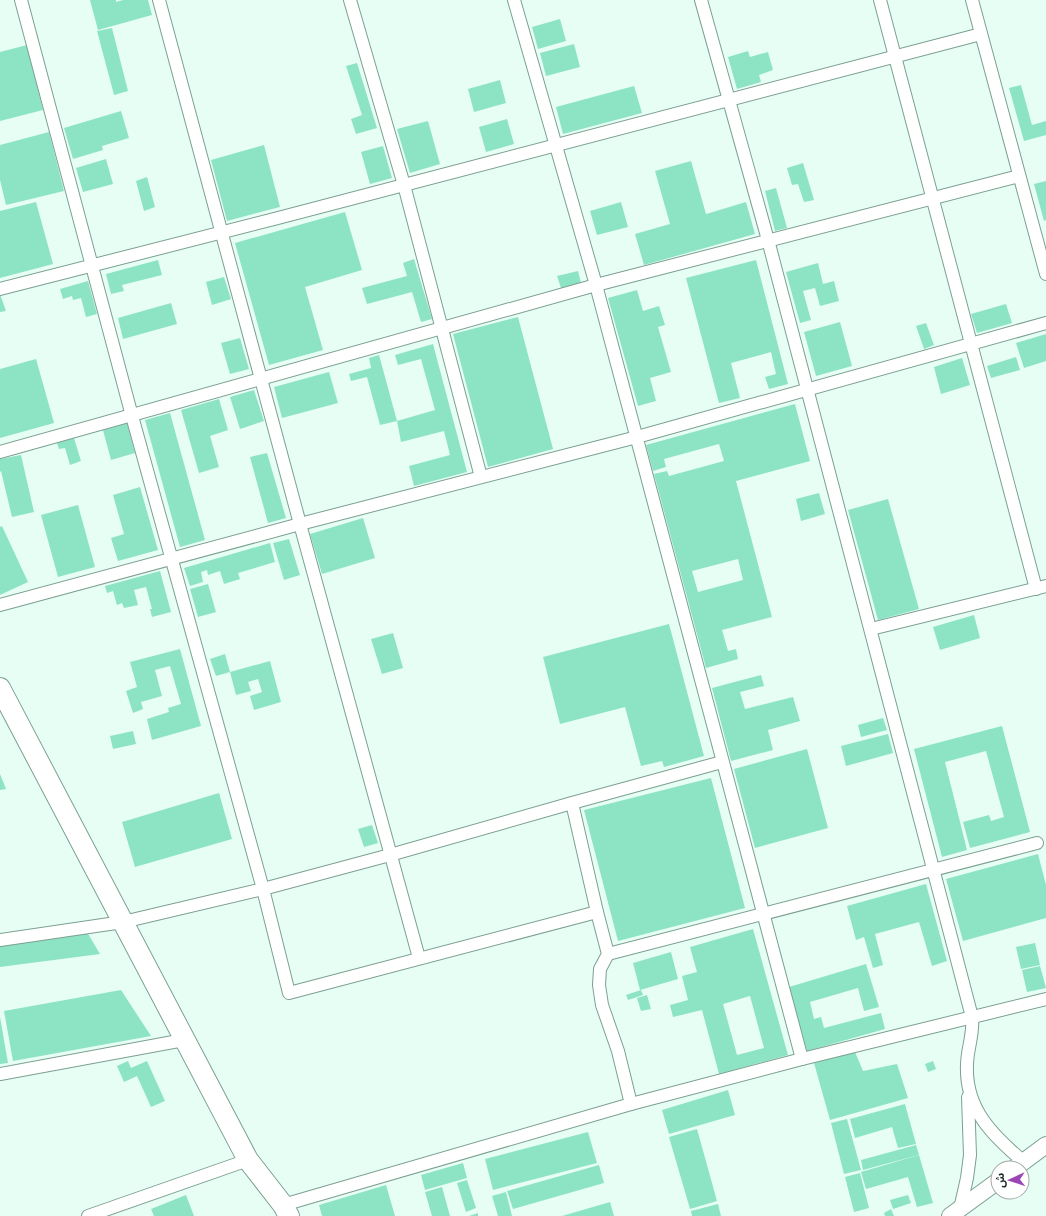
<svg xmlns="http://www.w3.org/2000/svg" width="1046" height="1216" font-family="'PT Sans Narrow','Noto Sans Arabic',sans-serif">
	<rect width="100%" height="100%" fill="#e7fef4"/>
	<g fill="#8de4c4" fill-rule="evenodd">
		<polygon points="90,0 116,0 116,2 123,0 148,0 152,15 98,30"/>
		<polygon points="560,19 566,41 538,49 532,27"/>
		<polygon points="112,28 128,91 114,95 97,31"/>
		<polygon points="574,44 580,67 546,76 540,53"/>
		<polygon points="27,45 43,110 0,121 0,52"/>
		<polygon points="748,51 750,57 768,52 773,70 759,75 761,82 737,89 728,57"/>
		<polygon points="357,63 377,128 356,134 351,119 362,115 346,66"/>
		<polygon points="500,80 506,103 474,112 468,89"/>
		<polygon points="1021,85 1032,125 1046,121 1046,135 1024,141 1009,88"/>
		<polygon points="634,86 642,113 563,134 556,107"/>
		<polygon points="121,111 129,138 102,146 103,150 73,159 64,128"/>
		<polygon points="507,119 514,144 486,152 479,127"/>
		<polygon points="428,121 440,164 410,173 397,129"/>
		<polygon points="49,132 64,191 6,205 0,180 0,145"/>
		<polygon points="264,145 280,207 227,221 211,160"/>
		<polygon points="383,146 392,178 370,184 361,152"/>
		<polygon points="106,159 113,184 83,192 76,168"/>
		<polygon points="691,161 706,214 746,202 755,234 644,265 635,234 670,224 655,171"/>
		<polygon points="803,163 814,200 804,202 798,184 792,185 787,168"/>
		<polygon points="147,177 155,207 144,211 136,181"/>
		<polygon points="1046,181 1046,220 1044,221 1034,184"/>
		<polygon points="776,188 787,228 775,231 765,191"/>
		<polygon points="36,202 53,264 0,278 0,211"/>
		<polygon points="621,202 628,227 597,235 590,211"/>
		<polygon points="345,212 362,270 305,287 323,350 269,365 235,243"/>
		<polygon points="414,259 432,319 421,322 412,292 367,304 362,288 407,276 403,263"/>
		<polygon points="158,260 162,275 122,285 124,291 111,294 106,274"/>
		<polygon points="756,260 788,384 769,389 765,377 776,374 771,352 731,363 740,398 719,403 686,278"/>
		<polygon points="818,263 823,284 834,281 839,301 820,306 815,288 803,291 811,320 800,323 786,272"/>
		<polygon points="578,271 581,283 561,288 557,276"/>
		<polygon points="224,277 231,299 212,305 206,282"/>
		<polygon points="88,281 97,314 86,317 81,298 73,300 72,296 63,299 60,289"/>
		<polygon points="637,290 643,311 659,306 665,325 658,327 671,372 650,378 656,401 638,406 608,298"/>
		<polygon points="0,294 6,311 0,312"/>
		<polygon points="171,303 177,324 123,339 118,318"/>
		<polygon points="1006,304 1012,323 977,333 971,314"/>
		<polygon points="518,317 553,449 488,467 453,334"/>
		<polygon points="840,322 852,366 816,376 804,332"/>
		<polygon points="926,323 934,345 924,349 916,326"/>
		<polygon points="1046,334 1046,361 1024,368 1016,343"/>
		<polygon points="240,338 249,369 230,374 221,343"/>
		<polygon points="433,344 467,472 414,486 409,466 450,455 444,431 401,442 397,421 435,410 421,359 398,365 395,355"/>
		<polygon points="379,355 397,421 380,425 367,377 351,381 349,374 371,368 369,358"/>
		<polygon points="1016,357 1020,370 991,378 987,366"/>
		<polygon points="962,358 970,385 941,394 934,367"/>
		<polygon points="36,359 54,423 0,438 0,369"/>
		<polygon points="329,372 338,403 282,418 274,387"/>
		<polygon points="254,390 264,421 240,429 230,397"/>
		<polygon points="219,399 228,430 210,436 219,467 199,473 181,410"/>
		<path d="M795,404l15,57 -74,20 36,136 -50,13 6,21 8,-2 2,10 -32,9 -52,-194 13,-3 2,5 55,-15 -5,-17 -55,15 2,8 -13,4 -7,-26zM738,559l5,21 -45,12 -6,-21z"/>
		<polygon points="170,413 205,540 180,547 145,420"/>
		<polygon points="127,423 135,453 111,460 103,430"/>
		<polygon points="74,438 81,461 70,465 65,448 59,449 57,443"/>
		<polygon points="267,453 286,518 268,523 250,457"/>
		<polygon points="21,455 34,512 12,517 1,471 0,472 0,459"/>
		<polygon points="140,487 158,550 118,561 111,538 124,534 113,495"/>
		<polygon points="819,493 825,514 801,521 796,499"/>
		<polygon points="888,499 919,609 878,620 848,510"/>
		<polygon points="78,505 95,567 58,577 41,515"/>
		<polygon points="363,518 375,558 322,574 310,534"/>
		<polygon points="2,526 28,582 0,595 0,527"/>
		<polygon points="289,539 300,575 284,580 273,543"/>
		<polygon points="270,543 275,562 238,573 240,579 224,584 220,571 208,575 207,570 201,572 203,582 190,586 184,568"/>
		<polygon points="160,571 171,612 152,617 150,609 152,609 146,587 134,590 138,605 124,608 122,603 117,605 113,591 107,593 105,586"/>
		<polygon points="208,584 216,612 198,617 190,589"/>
		<polygon points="974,615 980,638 940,650 933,627"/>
		<polygon points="669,624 704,756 664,767 662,761 641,766 625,707 560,724 543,657"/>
		<polygon points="393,633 403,668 382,674 371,639"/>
		<polygon points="180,649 201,726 152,740 147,719 169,712 168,708 181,704 170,666 155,670 162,696 141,702 143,709 133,713 126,691 137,687 130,662"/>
		<polygon points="225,654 230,672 216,676 210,659"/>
		<polygon points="270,661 281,702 254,710 250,696 262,692 258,679 248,682 251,691 236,695 230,672"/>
		<polygon points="761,675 764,686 740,692 745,709 793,697 800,721 768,730 773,750 731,761 712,688"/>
		<polygon points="883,718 887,730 861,737 858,725"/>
		<polygon points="1002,726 1030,832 970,848 963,822 989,815 991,821 1004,817 986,751 945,762 967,850 942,857 914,749"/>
		<polygon points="133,731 136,744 113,749 110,736"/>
		<polygon points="888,734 893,753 846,766 841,746"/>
		<polygon points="807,749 828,828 755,848 734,769"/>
		<polygon points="0,774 6,789 0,790"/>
		<polygon points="711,778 745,908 618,941 584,810"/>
		<polygon points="219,793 232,839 135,867 122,822"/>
		<polygon points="372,825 378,843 364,847 358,829"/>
		<polygon points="1038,854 1046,885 1046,918 963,941 946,879"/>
		<polygon points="926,884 947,961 932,966 919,922 875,934 883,965 873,968 864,937 856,940 847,906"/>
		<path d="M753,929l35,126 -69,19 -17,-64 -29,7 -3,-12 18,-5 -6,-24 15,-4 -7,-25zM750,996l14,52 -27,7 -14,-51z"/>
		<polygon points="87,932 100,954 0,967 0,944"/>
		<polygon points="1035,943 1040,965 1021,969 1016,947"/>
		<polygon points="671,952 678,979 640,990 633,963"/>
		<polygon points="866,964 879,1007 864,1011 858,988 810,1002 814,1019 821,1017 824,1028 881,1013 885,1029 807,1051 789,987"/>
		<polygon points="1040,966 1046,988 1027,992 1022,970"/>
		<polygon points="121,990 151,1036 13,1061 4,1011"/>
		<polygon points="641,990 643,995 628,1000 626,995"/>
		<polygon points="647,995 651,1009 641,1011 637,998"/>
		<polygon points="0,1017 8,1063 0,1064"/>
		<polygon points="855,1052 863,1071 897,1064 908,1098 830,1120 814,1063"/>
		<polygon points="128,1061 131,1068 147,1061 165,1101 151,1107 137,1076 124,1082 117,1066"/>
		<polygon points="933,1061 936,1069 928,1072 925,1064"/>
		<polygon points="728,1090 735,1115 669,1134 662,1110"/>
		<polygon points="905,1104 916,1144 898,1148 892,1127 855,1138 850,1119"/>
		<polygon points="847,1119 861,1170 844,1174 831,1123"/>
		<polygon points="697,1129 717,1201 690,1209 669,1137"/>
		<polygon points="588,1132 597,1163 493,1190 485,1159"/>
		<polygon points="916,1145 919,1155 863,1170 861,1160"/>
		<polygon points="919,1155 933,1203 917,1207 908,1177 866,1189 861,1172"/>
		<polygon points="463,1163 467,1178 425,1190 421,1175"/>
		<polygon points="599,1165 604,1183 513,1209 507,1191"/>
		<polygon points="860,1173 869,1208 854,1212 845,1177"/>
		<polygon points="467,1180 476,1208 466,1212 457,1183"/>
		<polygon points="386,1185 395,1216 322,1216 319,1205"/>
		<polygon points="442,1187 450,1216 432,1216 425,1192"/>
		<polygon points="506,1192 512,1216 498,1216 492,1196"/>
		<polygon points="186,1195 194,1216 154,1216 151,1209"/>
		<polygon points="908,1195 911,1203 893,1209 890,1200"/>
		<polygon points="610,1202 614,1216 562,1216"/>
		<polygon points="718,1204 721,1216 692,1216 691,1211"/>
		<polygon points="891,1209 894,1216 885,1216 884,1213"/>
		<polygon points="478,1213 478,1216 469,1216"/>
	</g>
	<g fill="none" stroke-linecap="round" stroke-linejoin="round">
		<g stroke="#7ca092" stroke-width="14">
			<g id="minor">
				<polyline points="21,0 132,416 263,889 289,993 597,912 572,803"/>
				<polyline points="159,0 300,524 419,958"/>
				<polyline points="350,0 404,185 481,477"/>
				<polyline points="514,0 596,285 802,1059"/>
				<path d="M701,0l67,240 204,777c2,17 -5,32 -5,48 -2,44 26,71 57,97"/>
				<polyline points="880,0 1036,589"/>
				<polyline points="972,0 1046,274"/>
				<polyline points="0,289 278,218 981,34"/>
				<polyline points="0,452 596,285 1019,176"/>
				<polyline points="0,605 300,524 637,437 1046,323"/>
				<polyline points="871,629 1046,586"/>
				<polyline points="597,912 608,954 600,969 599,985 602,1005 618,1051 631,1104"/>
				<polyline points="0,940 123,922 263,889 390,855 572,803 722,762"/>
				<polyline points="608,954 1037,843"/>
				<polyline points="0,1074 184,1040"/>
				<polyline points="283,1205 631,1104 802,1059 1046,999"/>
				<polyline points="960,1209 967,1178 970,1155 968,1097"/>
				<polyline points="88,1216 248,1160"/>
			</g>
		</g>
		<g stroke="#7ca092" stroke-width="18">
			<g id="tertiary">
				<polyline points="1015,1168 1046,1145"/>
				<polyline points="950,1216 998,1181"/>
			</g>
		</g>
		<g stroke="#7ca092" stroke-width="22">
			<polyline id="primary" points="0,688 248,1160 283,1205 289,1216"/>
		</g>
		<use href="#minor" stroke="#fff" stroke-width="12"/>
		<use href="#tertiary" stroke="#fff" stroke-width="16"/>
		<use href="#primary" stroke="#fff" stroke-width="20"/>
	</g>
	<g transform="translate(1010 1180) rotate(267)"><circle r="19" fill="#ffffff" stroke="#a4aaa7"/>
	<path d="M0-3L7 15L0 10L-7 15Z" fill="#9b46b4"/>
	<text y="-6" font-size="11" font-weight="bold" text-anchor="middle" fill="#1b2a24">ش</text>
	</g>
</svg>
